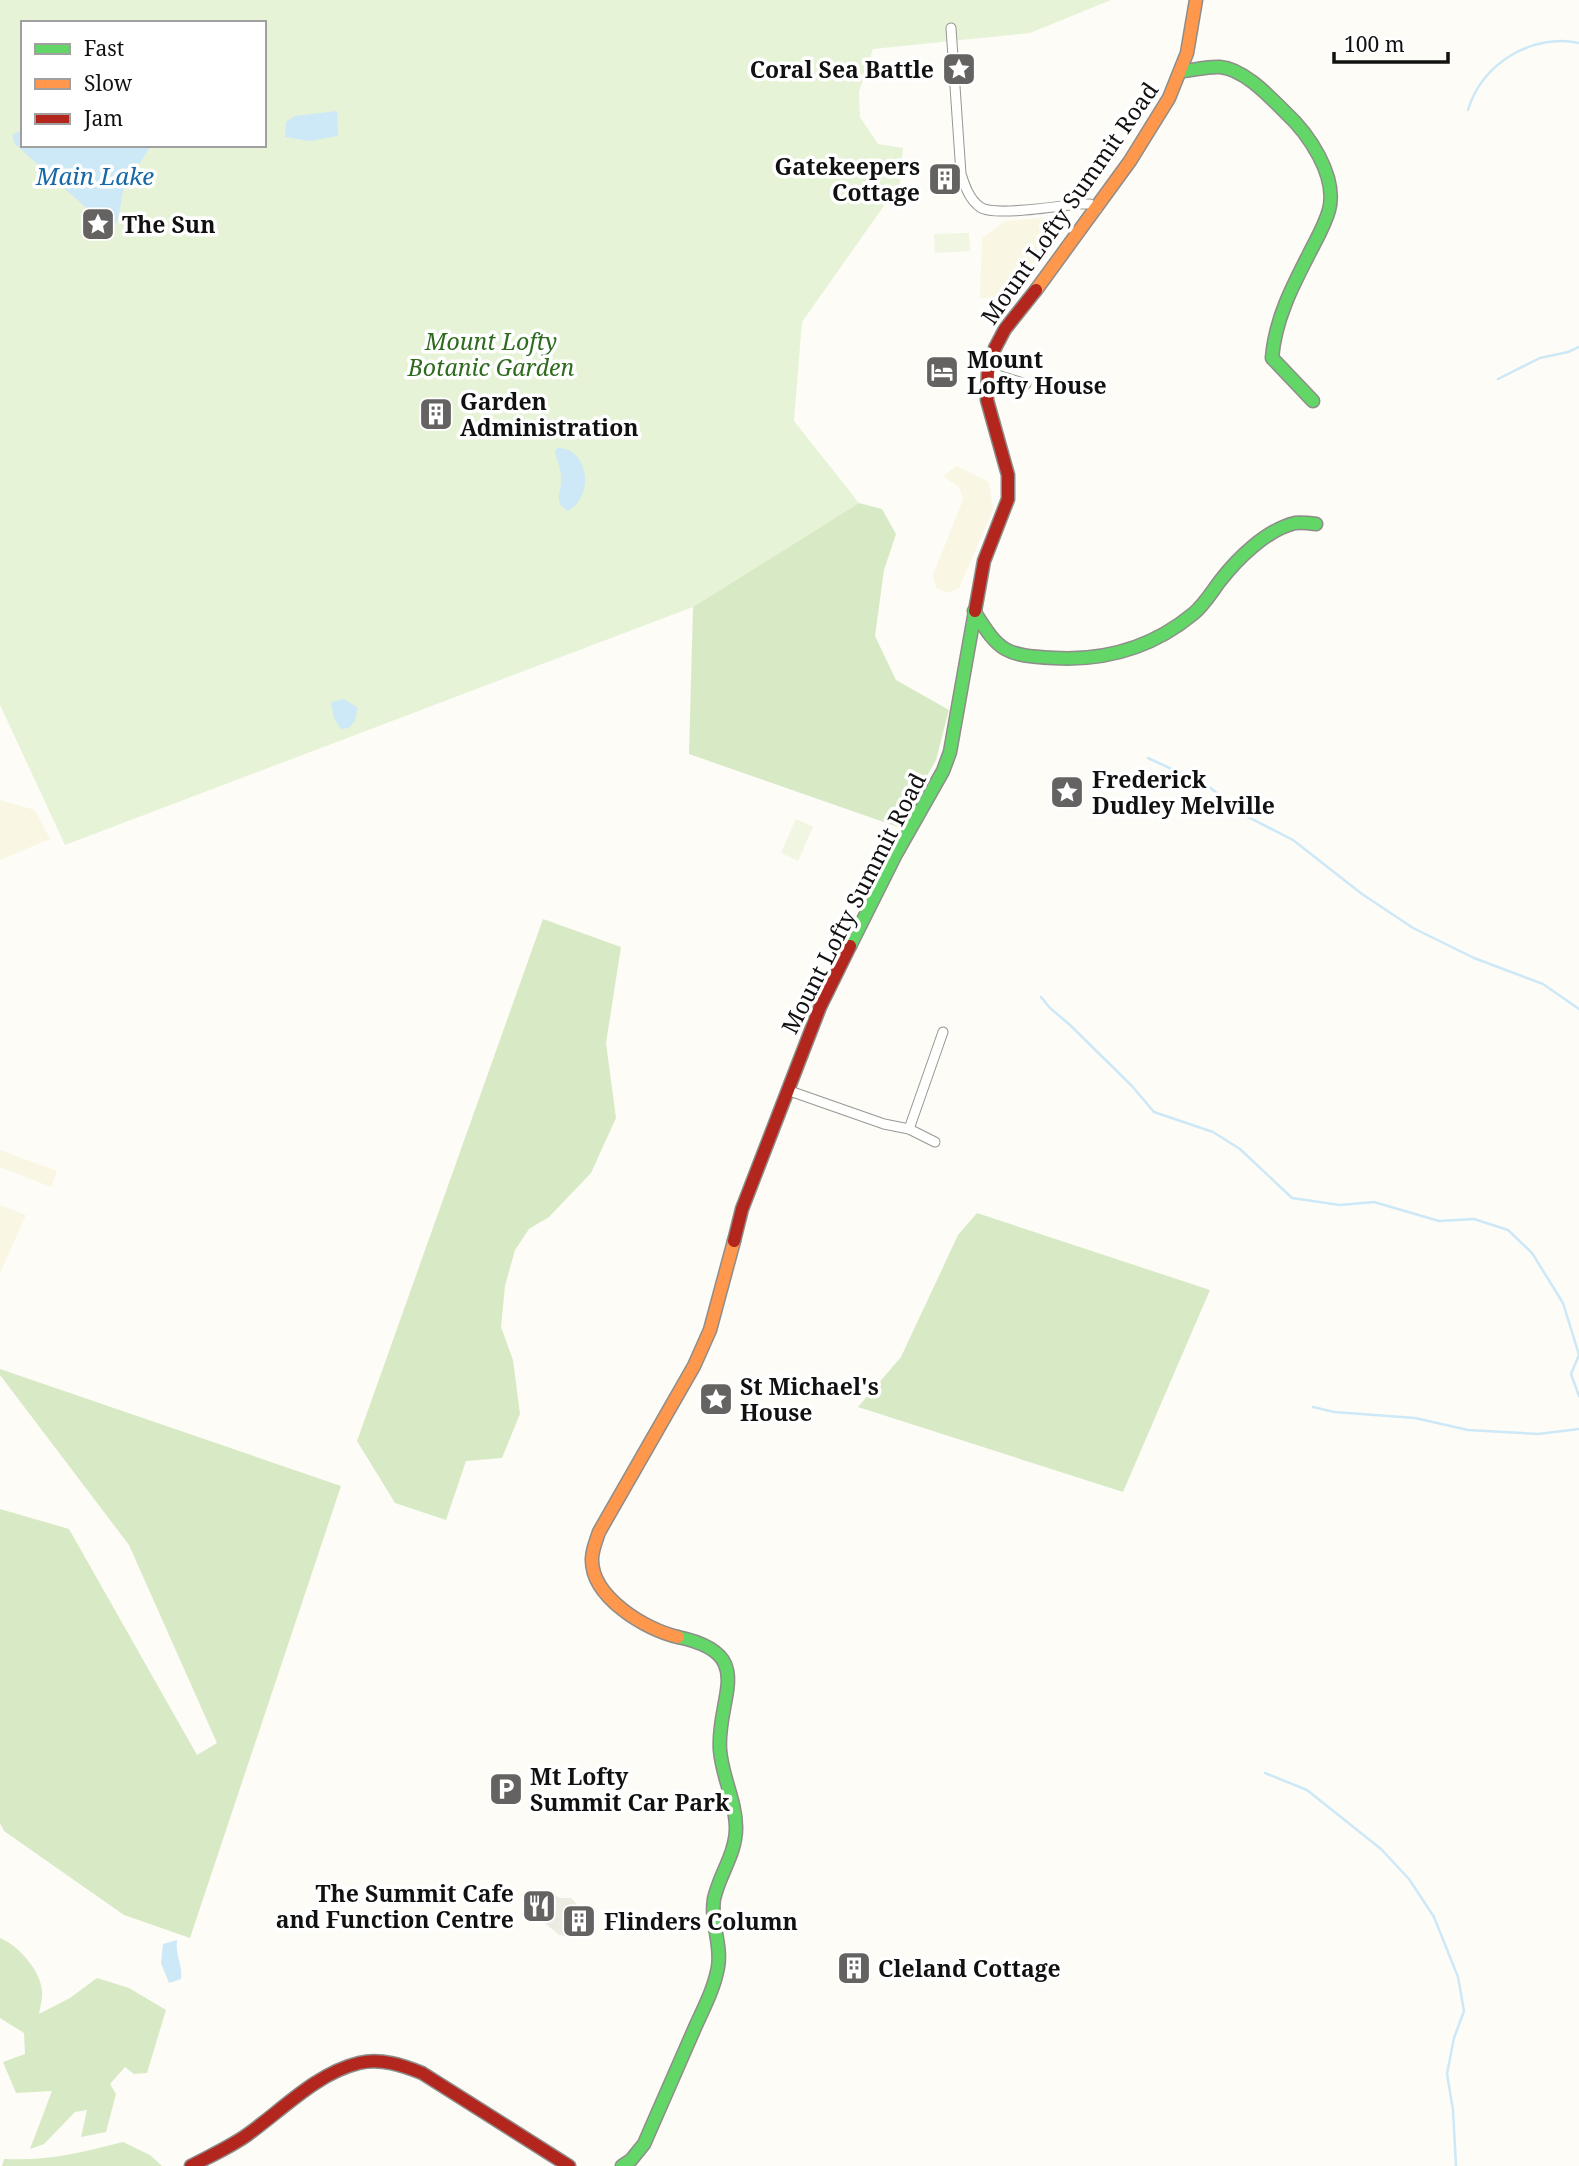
<svg xmlns="http://www.w3.org/2000/svg" width="1579" height="2166" font-family="'Noto Serif',serif">
	<rect width="100%" height="100%" fill="#fdfcf7"/>
	<g fill="#f9f7e4">
		<polygon points="1068,216 1072,222 1013,298 980,298 982,238 1005,221"/>
		<polygon points="957,466 989,482 993,510 959,588 948,593 936,588 933,575 961,505 963,498 959,487 943,476"/>
		<polygon points="0,800 35,810 50,839 0,860"/>
		<polygon points="0,1150 57,1171 51,1187 0,1167"/>
		<polygon points="0,1205 26,1215 0,1273"/>
	</g>
	<path fill="#e7f3d7" fill-rule="evenodd" d="M0,0h1111l-81,33 -157,16 -14,43 1,25 18,27 25,4 -3,35 -98,139 -8,99 65,82 -166,104 -628,238 -65,-140zM23,23h241v122h-241z"/>
	<g fill="#d8eac5">
		<polygon points="859,503 882,509 896,534 884,570 875,636 896,680 949,710 936,760 898,827 689,754 693,607"/>
		<polygon points="543,919 621,947 606,1043 616,1118 591,1173 549,1217 529,1229 515,1250 505,1286 501,1327 513,1360 520,1414 502,1458 466,1461 446,1520 395,1503 357,1441"/>
		<polygon points="977,1213 1210,1290 1123,1492 858,1407 901,1357 958,1235"/>
		<polygon points="0,1369 341,1486 190,1938 124,1915 4,1831 0,1823 0,1509 69,1529 197,1755 217,1743 129,1545 0,1375"/>
		<path d="M0,1938c18,7 41,33 42,53 1,7 -2,16 -3,23l31,-16 27,-20 32,10 37,22 -19,63 -13,1 -9,-7 -15,17 6,10 -10,38 -25,5 6,-27 -12,2 -31,32 -14,5 22,-58 -36,2 -13,-31 22,-8 -1,-21 -24,-15z"/>
		<path d="M123,2142l27,13 12,11h-160l2,-7c45,2 76,-6 119,-17z"/>
	</g>
	<g fill="#f0f6e1">
		<polygon points="969,233 970,251 935,253 934,234"/>
		<polygon points="796,819 813,827 798,861 781,853"/>
	</g>
	<polygon fill="#edebe2" points="552,1894 560,1898 571,1898 582,1909 586,1929 576,1938 559,1935 545,1923 551,1919 556,1911 556,1902"/>
	<g fill="#cde8f7">
		<polygon points="337,111 338,136 309,141 285,137 286,122 295,116"/>
		<polygon points="23,130 23,145 151,145 123,191 118,219 112,231 15,144 12,135"/>
		<path d="M557,448c31,-1 39,47 11,63 -15,-10 -7,-16 -7,-30 1,-10 -4,-20 -6,-29z"/>
		<polygon points="344,699 358,708 355,720 349,728 341,729 334,718 331,702"/>
		<path d="M177,1940c-2,15 6,25 4,39l-12,4 -8,-20 2,-19z"/>
	</g>
	<g fill="none" stroke-linecap="round" stroke-linejoin="round">
		<g stroke="#cde8f7" stroke-width="2.5">
			<path d="M1468,110c13,-46 64,-77 111,-67"/>
			<polyline points="1498,379 1540,358 1568,352 1579,347"/>
			<polyline points="1148,758 1208,786 1246,816 1293,840 1362,894 1413,928 1474,958 1543,984 1579,1009"/>
			<polyline points="1041,997 1050,1008 1070,1025 1132,1086 1154,1112 1213,1132 1240,1149 1292,1198 1340,1205 1374,1202 1439,1221 1474,1219 1508,1230 1532,1253 1563,1303 1579,1355 1571,1374 1579,1396"/>
			<polyline points="1313,1407 1334,1412 1415,1418 1468,1430 1538,1434 1579,1429"/>
			<polyline points="1265,1773 1307,1790 1381,1849 1409,1879 1434,1917 1458,1977 1464,2011 1454,2038 1447,2074 1453,2110 1456,2166"/>
		</g>
		<g stroke="#979795" stroke-width="11">
			<g id="street">
				<path d="M951,28l10,146c4,12 8,25 19,33 14,10 78,-1 98,-3h12l7,5"/>
				<polyline points="988,372 1026,384"/>
				<polyline points="787,1090 884,1124 909,1129 935,1142"/>
				<polyline points="909,1129 943,1032"/>
			</g>
		</g>
		<g stroke="#8e8d8b" stroke-width="15">
			<g id="fast">
				<path d="M1183,71c12,-1 25,-5 37,-4 24,2 49,29 65,45 23,21 53,64 44,98 -4,15 -13,30 -20,44 -17,33 -34,66 -37,104l41,43"/>
				<path d="M974,611c26,42 31,44 80,47 52,3 99,-11 139,-44 11,-9 18,-21 27,-33 17,-22 46,-51 75,-58 7,-1 14,0 21,1"/>
				<polyline points="850,946 896,854 943,771 950,752 975,611"/>
				<path d="M622,2166l9,-6 13,-16c16,-37 33,-75 49,-112 9,-21 21,-42 25,-65 4,-23 -8,-45 -4,-68 5,-24 22,-45 22,-71 0,-27 -14,-51 -16,-78 -4,-53 39,-96 -42,-113"/>
			</g>
		</g>
		<g stroke="#8e8d8b" stroke-width="15">
			<g id="slow">
				<polyline points="1036,290 1130,161 1169,98 1187,53 1196,0"/>
				<path d="M678,1637c-32,-7 -87,-40 -86,-78 0,-9 4,-18 7,-27l95,-166 16,-36 24,-89"/>
			</g>
		</g>
		<g stroke="#8e8d8b" stroke-width="15">
			<g id="jam">
				<polyline points="975,611 984,561 1008,499 1008,475 987,400 988,372 995,348 1005,329 1036,290"/>
				<polyline points="734,1241 742,1209 820,1007 850,946"/>
				<path d="M191,2166c19,-10 39,-19 56,-31 35,-25 70,-62 112,-72 22,-5 43,2 63,10l147,93"/>
			</g>
		</g>
		<use href="#street" stroke="#fffffe" stroke-width="9"/>
		<use href="#fast" stroke="#63d668" stroke-width="12"/>
		<use href="#slow" stroke="#ff974d" stroke-width="12"/>
		<use href="#jam" stroke="#b3261e" stroke-width="12"/>
	</g>
	<defs>
		<g id="sight-square" transform="scale(1.75)"><rect x="-9" y="-9" width="18" height="18" rx="4" fill="#646362" stroke="#fff"/><path d="M0-6L1.8-2.2L6-1.7L2.9 1.2L3.7 5.4L0 3.3L-3.7 5.4L-2.9 1.2L-6-1.7L-1.8-2.2Z" fill="#fff"/></g>
		<g id="building-square" transform="scale(1.75)"><rect x="-9" y="-9" width="18" height="18" rx="4" fill="#646362" stroke="#fff"/><path d="M-4-6H4V6H1V3H-1V6H-4ZM-2.5-4.3h1.7v1.8h-1.7ZM.8-4.3h1.7v1.8H.8ZM-2.5-1h1.7V.8h-1.7ZM.8-1h1.7V.8H.8Z" fill="#fff"/></g>
		<g id="hotel-square" transform="scale(1.75)"><rect x="-9" y="-9" width="18" height="18" rx="4" fill="#646362" stroke="#fff"/><path d="M-6-4.5h1.5V1H6V5H4.5V3h-9V5H-6ZM-4 0a1.8 1.8 0 1 1 3.6 0ZM.5 0V-2.5h3Q6-2.5 6 0Z" fill="#fff"/></g>
		<g id="parking-square" transform="scale(1.75)"><rect x="-9" y="-9" width="18" height="18" rx="4" fill="#646362" stroke="#fff"/><path d="M-3.5-5.5H1a3.5 3.5 0 0 1 0 7H-1V5.5H-3.5ZM-1-3.4V-.6H.8a1.4 1.4 0 0 0 0-2.8Z" fill="#fff"/></g>
		<g id="restaurant-square" transform="scale(1.75)"><rect x="-9" y="-9" width="18" height="18" rx="4" fill="#646362" stroke="#fff"/><path d="M-5-6h1v4h1v-4h1v4h1v-4h1v5L-1.5 .5V6h-2V.5L-5-1ZM5-6V6H3V1.5H1.5Q1.5-4 5-6Z" fill="#fff"/></g>
	</defs>
	<g fill-rule="evenodd">
		<use href="#sight-square" x="959" y="69"/>
		<use href="#building-square" x="945" y="179"/>
		<use href="#sight-square" x="98" y="224"/>
		<use href="#hotel-square" x="942" y="372"/>
		<use href="#building-square" x="436" y="414"/>
		<use href="#sight-square" x="1067" y="792"/>
		<use href="#sight-square" x="716" y="1399"/>
		<use href="#parking-square" x="506" y="1789"/>
		<use href="#restaurant-square" x="539" y="1906"/>
		<use href="#building-square" x="579" y="1921"/>
		<use href="#building-square" x="854" y="1968"/>
	</g>
	<g text-anchor="middle" dominant-baseline="central" stroke-width="7" stroke-linejoin="round" paint-order="stroke">
		<g font-size="23" font-weight="bold" fill="#111" stroke="#fff" text-anchor="start">
			<text x="934" y="69" text-anchor="end">Coral Sea Battle</text>
			<text x="920" y="166" text-anchor="end">Gatekeepers<tspan x="920" dy="26">Cottage</tspan></text>
			<text x="122" y="224">The Sun</text>
			<text x="967" y="359">Mount<tspan x="967" dy="26">Lofty House</tspan></text>
			<text x="460" y="401">Garden<tspan x="460" dy="26">Administration</tspan></text>
			<text x="1092" y="779">Frederick<tspan x="1092" dy="26">Dudley Melville</tspan></text>
			<text x="740" y="1386">St Michael's<tspan x="740" dy="26">House</tspan></text>
			<text x="530" y="1776">Mt Lofty<tspan x="530" dy="26">Summit Car Park</tspan></text>
			<text x="514" y="1893" text-anchor="end">The Summit Cafe<tspan x="514" dy="26">and Function Centre</tspan></text>
			<text x="604" y="1921">Flinders Column</text>
			<text x="878" y="1968">Cleland Cottage</text>
		</g>
		<g font-size="23" fill="#111" stroke="#fff">
			<text transform="translate(1069 203) rotate(-55)">Mount Lofty Summit Road</text>
			<text transform="translate(853 903) rotate(-63)">Mount Lofty Summit Road</text>
		</g>
		<g font-size="23" font-style="italic" fill="#2f6b1f" stroke="#fff">
			<text x="491" y="341">Mount Lofty<tspan x="491" dy="26">Botanic Garden</tspan></text>
		</g>
		<g font-size="24" font-style="italic" fill="#1768a6" stroke="#fff">
			<text x="95" y="175">Main Lake</text>
		</g>
	</g>
	<rect x="21" y="21" width="245" height="126" fill="#ffffff" stroke="#a0a0a0" stroke-width="2"/>
	<rect x="35" y="44" width="35" height="10" fill="#63d668" stroke="#a0a0a0" stroke-width="2"/>
	<text x="84" y="56" font-size="21" fill="#111111">Fast</text>
	<rect x="35" y="79" width="35" height="10" fill="#ff974d" stroke="#a0a0a0" stroke-width="2"/>
	<text x="84" y="91" font-size="21" fill="#111111">Slow</text>
	<rect x="35" y="114" width="35" height="10" fill="#b3261e" stroke="#a0a0a0" stroke-width="2"/>
	<text x="84" y="126" font-size="21" fill="#111111">Jam</text>
	<path d="M1334 52v10h114v-10" fill="none" stroke="#111111" stroke-width="3.5"/>
	<text x="1344" y="52" font-size="21" fill="#111111" stroke="#ffffff" stroke-width="5" paint-order="stroke">100 m</text>
</svg>
